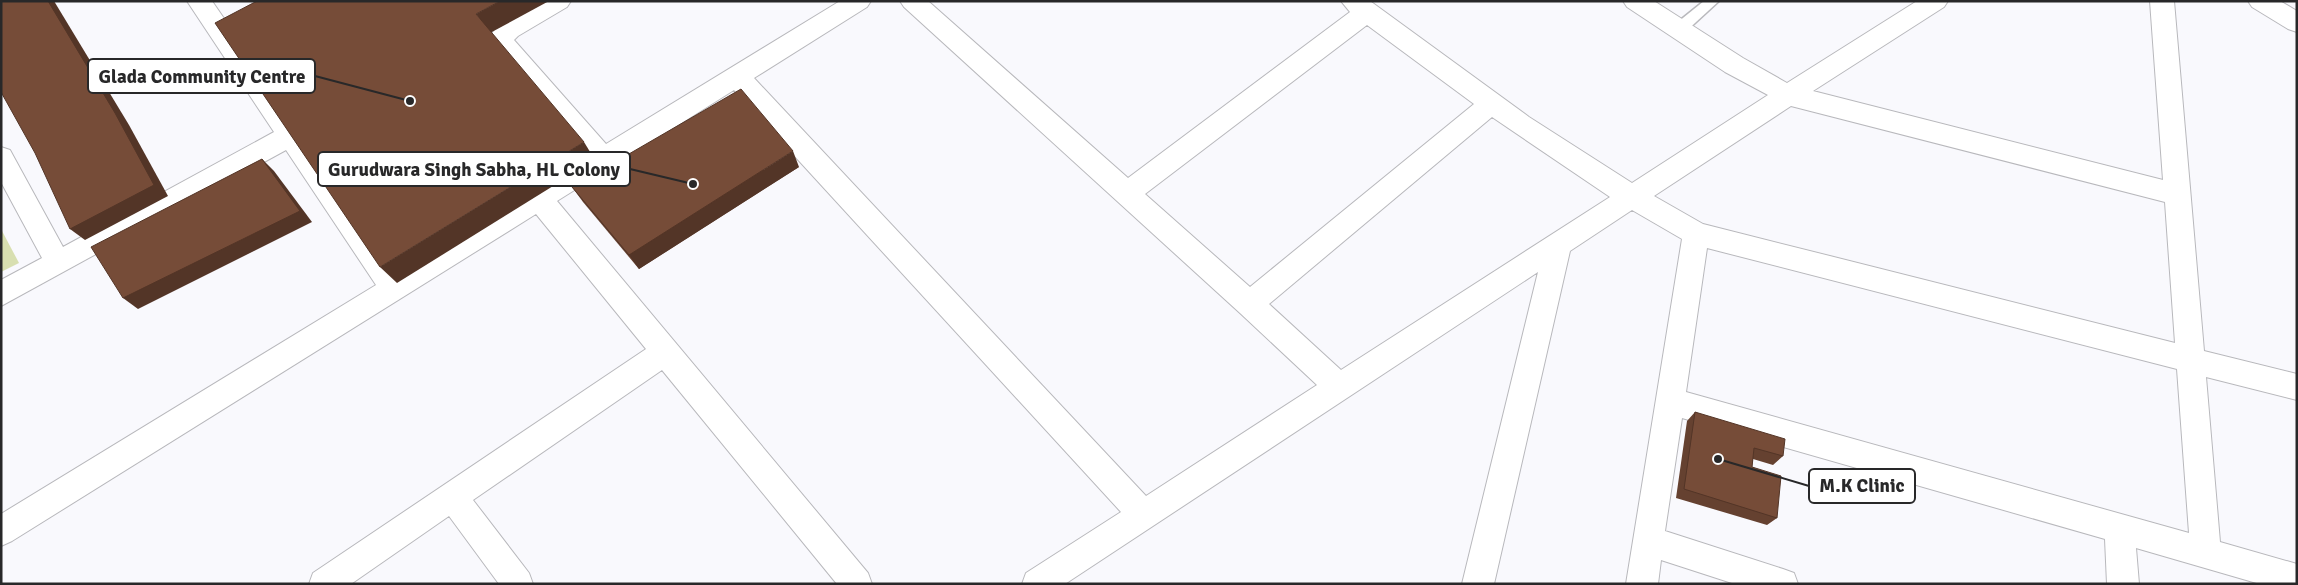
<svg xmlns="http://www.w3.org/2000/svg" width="2298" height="585" font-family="Signika,sans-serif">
	<rect width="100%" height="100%" fill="#f9f9fd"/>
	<polygon fill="#d8dfb0" points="1,229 19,263 1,272"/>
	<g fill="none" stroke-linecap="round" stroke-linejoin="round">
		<g stroke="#b8b8bc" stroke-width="3">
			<polygon id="service" points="1704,1 1719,1 1683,34 1673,34 1671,30 1673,26"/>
		</g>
		<g stroke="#b8b8bc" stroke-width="2">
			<g id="minor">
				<path d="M187,1h25l186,271 188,-116 -90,-102 -7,-16 11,-16 39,-21h32l-4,6 -49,29 -4,4 92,104 234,-143h31l-4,6 -113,71 392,418 171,-111 -77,-72 -336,-306 -4,-6h28l200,177 222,-166 -9,-11h29l159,116 103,66 136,-88 -43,-23 -98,-65 -4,-6h31l89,57 44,25 130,-82h31l-4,6 -131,84 350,89 -13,-179h24l30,350 93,23v26l-91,-23 14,165 77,22v20h-37l-124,-36 3,36h-32l-2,-45 -423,-121 -17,113 118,38 11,4 4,11h-63l-74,-24 -3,24h-32l56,-345 -50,-29 -62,41 -76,333h-32l76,-312 -473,312h-43l4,-11 95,-61 -387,-422 -177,111 311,372 4,11h-35l-175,-214 -189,130 56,73 4,11h-34l-50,-68 -98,68h-42l4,-11 333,-224 -110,-135 -524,327 -11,5v-32l375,-229 -90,-135 -285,156v-26l41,-22 -41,-76v-35l9,3 53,97 211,-115zM1367,25l107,79 -224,183 -105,-93zM1791,106l374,96 10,141 -472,-119 -49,-28zM1492,117l118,80 -269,173 -72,-66zM1707,248l470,121 12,164 -503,-141z"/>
				<polygon points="2248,1 2280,1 2297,11 2297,32 2288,29 2252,7"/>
			</g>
		</g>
		<use href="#service" fill="#fff" fill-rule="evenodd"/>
		<use href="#minor" fill="#fff" fill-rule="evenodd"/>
	</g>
	<g fill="#654130">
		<polygon points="799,167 639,269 583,202 572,187"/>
		<polygon points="1695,412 1783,456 1773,465 1753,459 1752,467 1777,518 1767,525 1676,498 1687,421"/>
	</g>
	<g fill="#533527">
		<polygon points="48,1 54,1 129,125 168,196 85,240 70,229"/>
		<polygon points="500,1 549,1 490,33 476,14"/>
		<polygon points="584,142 595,160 397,283 380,267"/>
		<polygon points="793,151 799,167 639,269 629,255"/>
		<polygon points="262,159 274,171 312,222 138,309 123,298"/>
	</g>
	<g fill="#764c38" stroke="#533527">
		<polygon points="1,1 48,1 115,113 154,185 70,229 35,153 1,92"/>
		<polygon points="257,1 500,1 476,14 584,142 380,267 215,23"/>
		<polygon points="741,89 793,151 629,255 572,187"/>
		<polygon points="262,159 300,211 123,298 91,247"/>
		<polygon points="1695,412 1785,439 1783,456 1754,448 1752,467 1781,476 1777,518 1684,489"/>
	</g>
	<path fill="none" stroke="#282829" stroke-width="2" d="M410 101L315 76M693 184L630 169M1718 459L1809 486"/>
	<g fill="#282829" stroke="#fff" stroke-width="2">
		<circle cx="410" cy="101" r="5"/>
		<circle cx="693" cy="184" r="5"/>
		<circle cx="1718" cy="459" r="5"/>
	</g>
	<g fill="#fff" stroke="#282829" stroke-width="2">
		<rect x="88" y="59" width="227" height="34" rx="5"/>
		<rect x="318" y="152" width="312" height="34" rx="5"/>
		<rect x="1809" y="469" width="106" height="34" rx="5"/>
	</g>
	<g font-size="19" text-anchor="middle" font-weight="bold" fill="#282829">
		<text x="202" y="83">Glada Community Centre</text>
		<text x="474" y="176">Gurudwara Singh Sabha, HL Colony</text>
		<text x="1862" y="492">M.K Clinic</text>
	</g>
	<rect width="2298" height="585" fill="none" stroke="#282829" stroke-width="5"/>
</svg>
